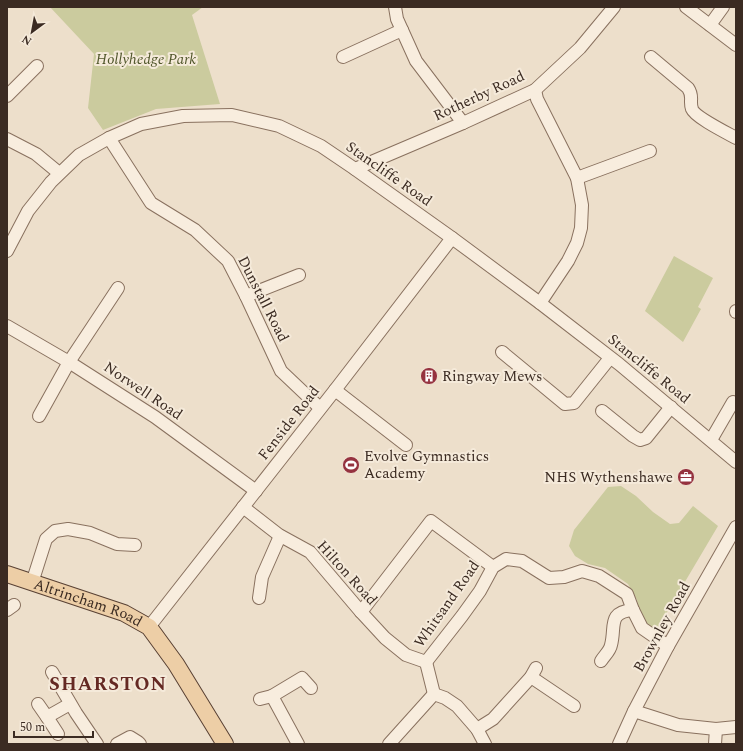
<svg xmlns="http://www.w3.org/2000/svg" width="743" height="751" font-family="Spectral,serif">
	<rect width="100%" height="100%" fill="#eddfcb"/>
	<g fill="#cbcb9e">
		<polygon points="50,7 203,7 192,15 220,104 156,109 103,130 88,108 94,54"/>
		<polygon points="674,256 713,278 698,307 701,309 683,342 645,311"/>
		<polygon points="621,486 636,496 653,512 670,524 679,523 693,506 718,526 657,629 645,625 640,617 637,600 628,584 605,568 588,564 575,556 569,546 574,530 608,487"/>
	</g>
	<g fill="none" stroke-linecap="round" stroke-linejoin="round">
		<g stroke="#89715f" stroke-width="14">
			<g id="minor">
				<polyline points="395,7 397,19 416,61 463,123"/>
				<polyline points="686,7 736,45"/>
				<polyline points="710,25 723,7"/>
				<polyline points="343,57 402,30"/>
				<path d="M651,57l37,31c6,9 1,12 4,21 3,8 35,24 44,29"/>
				<polyline points="535,90 537,99 577,178 582,205 581,228 577,243 568,261 540,303"/>
				<polyline points="7,96 37,66"/>
				<polyline points="109,138 151,203 195,230 228,261 246,296 281,371 320,408"/>
				<polyline points="7,139 36,154 59,173"/>
				<polyline points="355,169 463,123 535,90 580,48 614,7"/>
				<polyline points="577,178 650,151"/>
				<polyline points="7,251 28,211 51,182 79,155 109,138 141,124 183,116 232,115 279,126 321,146 355,169 452,238 540,303 619,364 736,462"/>
				<polyline points="246,296 299,275"/>
				<polyline points="736,312 736,311"/>
				<polyline points="7,326 69,362 155,417 256,491"/>
				<polyline points="502,352 565,404 574,403 610,358"/>
				<polyline points="335,390 406,445"/>
				<polyline points="602,411 633,436 640,440 646,438 671,407"/>
				<polyline points="39,416 69,362 118,288"/>
				<polyline points="711,440 733,402"/>
				<polyline points="243,507 279,535 310,552 361,612 385,638 406,655 426,662"/>
				<polyline points="32,583 46,539 55,531 68,529 90,533 117,544 135,545"/>
				<polyline points="259,598 262,577 280,536"/>
				<polyline points="7,610 14,605"/>
				<polyline points="361,612 431,521 493,567"/>
				<polyline points="149,627 335,390 452,238"/>
				<path d="M601,661c3,-5 9,-10 10,-16 5,-18 -4,-33 22,-35"/>
				<polyline points="426,662 462,616 480,591 493,567 506,559 522,561 549,578 564,577 582,571 599,576 627,594 633,610 642,628 668,646"/>
				<polyline points="426,662 434,694 445,698 457,706 477,729 485,744"/>
				<polyline points="52,672 76,713 97,744"/>
				<polyline points="531,677 574,706"/>
				<polyline points="260,699 272,696"/>
				<polyline points="38,704 47,717"/>
				<polyline points="634,711 678,725 716,729 736,727"/>
				<polyline points="477,729 493,719 531,677 536,668"/>
				<polyline points="58,734 47,717 70,704"/>
				<polyline points="117,744 130,737 138,742 140,744"/>
				<polyline points="298,744 272,696 302,678 311,688"/>
				<polyline points="389,744 434,694"/>
				<polyline points="619,744 634,711 668,646 736,527"/>
				<polyline points="715,744 716,729"/>
			</g>
		</g>
		<g stroke="#584033" stroke-width="18">
			<g id="major">
				<path id="s1" d="M7,574l117,39 25,14 27,37 49,80"/>
			</g>
		</g>
		<use href="#minor" stroke="#f8edde" stroke-width="12"/>
		<use href="#major" stroke="#edcea6" stroke-width="16"/>
	</g>
	<defs>
		<g id="building-disc" transform="scale(0.9)"><circle r="9.5" fill="#95323f" stroke="#f5eada"/><path d="M-4-6H4V6H1V3H-1V6H-4ZM-2.5-4.3h1.7v1.8h-1.7ZM.8-4.3h1.7v1.8H.8ZM-2.5-1h1.7V.8h-1.7ZM.8-1h1.7V.8H.8Z" fill="#fff"/></g>
		<g id="stadium-disc" transform="scale(0.9)"><circle r="9.5" fill="#95323f" stroke="#f5eada"/><path d="M0-5a6.5 5 0 1 0 0 10a6.5 5 0 1 0 0-10ZM-3.5-1.8h7v3.6h-7Z" fill="#fff"/></g>
		<g id="office-disc" transform="scale(0.9)"><circle r="9.5" fill="#95323f" stroke="#f5eada"/><path d="M-6-3h4V-5.5h4V-3h4V5H-6ZM-1-4.5V-3h2v-1.5ZM-6 0V1H6V0Z" fill="#fff"/></g>
	</defs>
	<g fill-rule="evenodd">
		<use href="#building-disc" x="429" y="376"/>
		<use href="#stadium-disc" x="351" y="465"/>
		<use href="#office-disc" x="686" y="477"/>
	</g>
	<g text-anchor="middle" dominant-baseline="central" stroke-width="4" stroke-linejoin="round" paint-order="stroke">
		<g font-size="15" font-style="italic" fill="#50562a" stroke="#f5eada">
			<text x="146" y="59">Hollyhedge Park</text>
		</g>
		<g font-size="15" fill="#3b2b22" stroke="#f5eada">
			<text transform="translate(479 96) rotate(-25)">Rotherby Road</text>
			<text transform="translate(389 174) rotate(35)">Stancliffe Road</text>
			<text transform="translate(263 299) rotate(63)">Dunstall Road</text>
			<text transform="translate(649 369) rotate(39)">Stancliffe Road</text>
			<text transform="translate(143 391) rotate(34)">Norwell Road</text>
			<text transform="translate(289 423) rotate(-52)">Fenside Road</text>
			<text transform="translate(347 573) rotate(48)">Hilton Road</text>
			<text stroke="none"><textPath href="#s1" startOffset="86">Altrincham Road</textPath></text>
			<text transform="translate(447 604) rotate(-55)">Whitsand Road</text>
			<text transform="translate(662 627) rotate(-61)">Brownley Road</text>
		</g>
		<g font-size="15" fill="#3b2b22" stroke="#f5eada" text-anchor="start">
			<text x="442" y="376">Ringway Mews</text>
			<text x="364" y="456">Evolve Gymnastics<tspan x="364" dy="17">Academy</tspan></text>
			<text x="673" y="477" text-anchor="end">NHS Wythenshawe</text>
		</g>
		<g font-size="19" font-weight="bold" letter-spacing="1" fill="#652923" stroke="#f5eada">
			<text x="108" y="684">SHARSTON</text>
		</g>
	</g>
	<rect width="743" height="751" fill="none" stroke="#3b2b22" stroke-width="16"/>
	<g transform="translate(32 32) rotate(212)" stroke="#f5eada" stroke-width="3" paint-order="stroke">
	<path d="M0-3L7 15L0 10L-7 15Z" fill="#3b2b22"/>
	<text y="-6" font-size="11" font-weight="bold" text-anchor="middle" fill="#3b2b22">N</text>
	</g>
	<path d="M14 731v6h79v-6" fill="none" stroke="#3b2b22" stroke-width="2"/>
	<text x="20" y="731" font-size="12" fill="#3b2b22" stroke="#f5eada" stroke-width="3" paint-order="stroke">50 m</text>
</svg>
